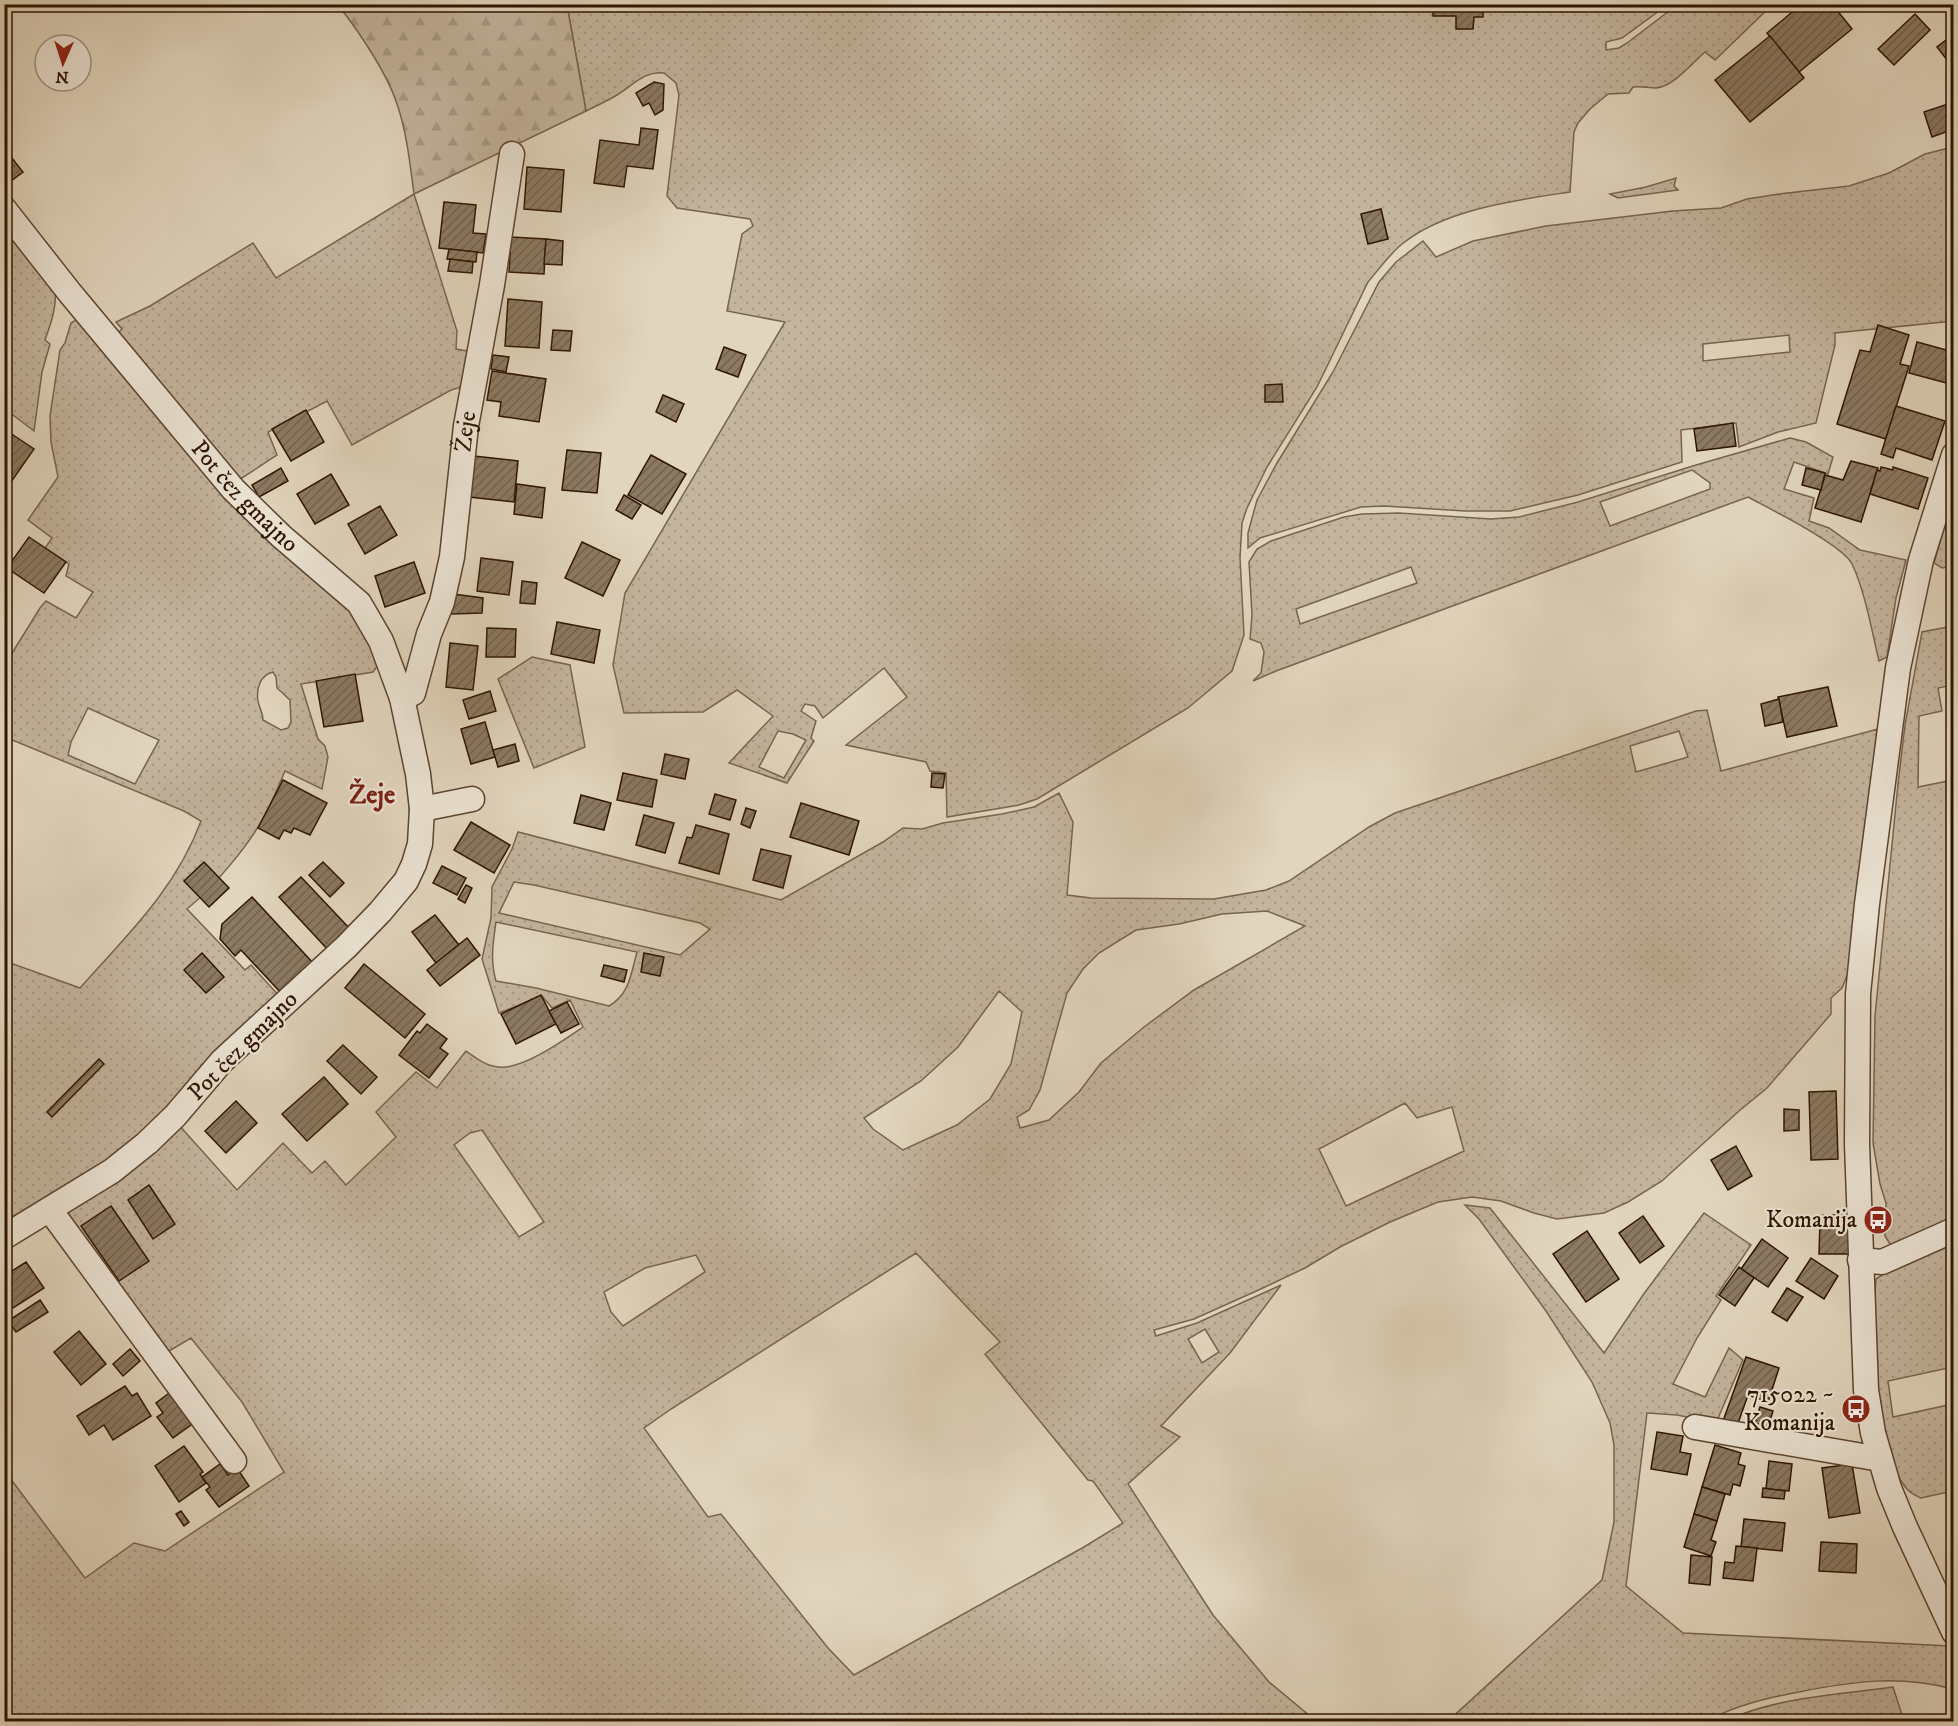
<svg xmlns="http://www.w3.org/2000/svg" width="1958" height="1726" font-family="'IM FELL DW Pica',serif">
	<defs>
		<pattern id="grass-dots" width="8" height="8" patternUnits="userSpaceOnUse" patternTransform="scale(1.5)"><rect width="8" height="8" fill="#c3b49d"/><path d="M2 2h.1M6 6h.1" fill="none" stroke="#a89a85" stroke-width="1.8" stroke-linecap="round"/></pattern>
		<pattern id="forest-firs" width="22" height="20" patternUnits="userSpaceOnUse" patternTransform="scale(1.5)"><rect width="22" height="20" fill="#c3b49d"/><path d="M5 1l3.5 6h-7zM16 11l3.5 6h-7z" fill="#a89a85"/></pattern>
		<pattern id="building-hatch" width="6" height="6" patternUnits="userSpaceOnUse" patternTransform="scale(1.5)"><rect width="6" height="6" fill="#8b7962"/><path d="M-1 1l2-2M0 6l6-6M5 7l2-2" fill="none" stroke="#72624e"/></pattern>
	</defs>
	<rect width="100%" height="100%" fill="#e1d5bd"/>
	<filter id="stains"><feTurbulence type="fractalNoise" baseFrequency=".00333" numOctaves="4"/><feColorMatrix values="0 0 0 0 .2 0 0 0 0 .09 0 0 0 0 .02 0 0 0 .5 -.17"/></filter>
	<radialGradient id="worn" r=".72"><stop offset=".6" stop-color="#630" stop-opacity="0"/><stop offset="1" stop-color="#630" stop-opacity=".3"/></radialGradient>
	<g fill="url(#grass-dots)" stroke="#78644e" stroke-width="1.5" fill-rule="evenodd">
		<path d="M567,5h1100l-45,33 -16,4v8l13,-2 8,-5 50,-38h95l-57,55 -10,-8c-13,11 -32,35 -49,36 -8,0 -15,-2 -23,-1l-4,6 -21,1 -18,15 -12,14 -4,9 -4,60c-53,8 -125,17 -168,52 -13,11 -23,25 -34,38l-51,105 -50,80 -20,41 -5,15 -2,35 4,77 -12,36 -44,37 -151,91 -18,6 -72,12 -1,-44 -16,-2 -4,-9 -80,-17 61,-48 -23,-29 -61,50 -8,-12 -10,-2 -4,7 15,10 -5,17 3,3 -27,42 -58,-20 44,-47 -36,-26 -34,22 -79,1 -11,-48 12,-72 160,-271 -58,-11 15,-77 11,-8 -3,-7 -73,-11 -10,-12 12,-101 -3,-12 -12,-10c-19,-3 -32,13 -47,22 -10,6 -21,11 -31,16zM778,731l15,3 13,6 -22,38 -25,-11z"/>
		<path d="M1953,147v174l-118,12v12l-19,78 -38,9 -39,15 -3,-24 -55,7 1,32 -104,33 -68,16h-45l-81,-5 -23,1 -101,31 -12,10v-15l9,-33 20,-37 56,-91 46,-90 17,-20 27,-21 13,16 37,-16 73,-15 127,-15 48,-3 26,-9 32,-5 70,-8 40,-13 36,-19zM1789,335l1,17 -87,9v-17z"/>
		<polygon points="1676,178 1674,186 1678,190 1618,198 1610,194 1646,187"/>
		<polygon points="414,194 457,331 456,349 474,352 473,358 465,362 462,387 451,390 352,445 327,401 268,432 277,455 242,478 232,477 116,335 122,329 116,322 150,306 253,243 276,278"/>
		<path d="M4,222l51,67c2,18 -4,34 -10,51l5,4 -8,28 -8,59 -29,-22z"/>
		<path d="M76,320l7,3 270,289 27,50 -7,10 -72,12 17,55 7,7 3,11 -6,32 -37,-18c-6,14 -12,29 -19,42 -15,30 -53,75 -79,96l58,61 6,-5 31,34 -138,141 -139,87v-266l75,27c47,-53 96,-99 121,-167l-17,-10 -179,-74 -1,-71 36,-58 6,-7 30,17 17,-26 -27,-16 3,-12 -24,-16 7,-10 -24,-18 30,-43 -7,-35 -1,-26 10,-66 5,-7 6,-20zM273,672l3,5 1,11 13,12 1,22 -3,6 -7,2 -18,-10c0,-8 -4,-12 -5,-19 -2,-12 2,-26 15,-29zM88,708l71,32 -24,44 -67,-29 3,-13z"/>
		<path d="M1790,438l16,4 27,15 -5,17 -34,-12 -10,27 30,9 -5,23 20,7 31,22 46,10 -10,38 -9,59 -8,4c-7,-29 -14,-70 -27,-97 -9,-19 -82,-55 -104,-67l-472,174 -23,10 8,-8 3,-21 -3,-9 -11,-4 2,-24 -3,-53 8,-13 14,-8 73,-24 18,-3 37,-1 92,6 28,-2 59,-15 118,-37zM1692,470l18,13v6l-100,37 -10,-24zM1411,567l6,16 -117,41 -4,-15z"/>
		<polygon points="1953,497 1953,566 1942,568 1934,563"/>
		<polygon points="1953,626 1953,685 1938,688 1942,711 1919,716 1918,787 1953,780 1953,1224 1904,1246 1890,1244 1885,1236 1886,1203 1880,1184 1873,1143 1875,1016 1898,784 1905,725 1922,632"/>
		<polygon points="532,657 570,665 585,747 534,768 498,679"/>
		<path d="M1707,710l14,61 157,-42 -30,244 -6,15 -11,10v16l-64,74 -28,23 -77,70 -34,21 -24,11 -47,6 -23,-6 -33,-12 -29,-4 -34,5 -48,20 -50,25 -35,21 -42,20 -69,31 -40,11 2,6 41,-13 84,-38 -51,68 -69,73 19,11 -52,47 85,131 56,67 47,39h-1311l-1,-251 81,108 49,-35 31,8 119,-79 -42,-70 -51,-64 -27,16 -99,-140 113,-90 59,66 46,-47 29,30 13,-12 21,24 50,-48 -20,-25 40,-40 21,16 29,-37c10,7 20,15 33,16 23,3 65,-27 84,-40l-13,-27 -18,8 -10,-12 -43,17 -17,-54 9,-41 1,-31 20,-38 6,-17 263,68 102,-58 20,-14 19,1 21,-6 59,-9 32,-7 25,-14 14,29 -6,73 24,3 123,1 52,-9 23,-9 80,-54 26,-14 301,-102zM1679,731l9,26 -52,15 -6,-26zM514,882l20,3 166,38 10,6 -30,26 -181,-42zM1267,911l38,15 -111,64 -50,37 -43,36 -22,29 -30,28 -29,8 -3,-11 12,-7 11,-20 27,-97 16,-24 16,-16 37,-23 43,-6 43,-10zM496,922l141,30c-6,21 -7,42 -28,54l-73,-18 -40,-7c-6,-20 -3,-39 0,-59zM999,991l23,21 -11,52 -21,35 -33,26 -54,25 -30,-21 -9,-11 57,-37 37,-34zM1405,1103l12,15 35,-11 12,44 -118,55 -27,-57zM482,1130l62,92 -25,15 -65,-92 16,-12zM916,1253l84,89 -15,12 103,126 5,1 30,42 -39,24 -230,128 -26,-27 -107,-134 -13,3 -64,-89 27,-19zM696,1255l9,17 -82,54 -12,-14 -7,-20 41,-24zM1205,1329l14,23 -17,11 -14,-24z"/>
		<path d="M1465,1205l25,3 114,145 39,-58 61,-82 47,32 -35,51 5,4 -24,38 -24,46 32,13 24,-49 14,12 -27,63 -39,-8 -30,-2 -21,173 57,47 267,13 3,6v37c-55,-14 -99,-8 -154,3 -32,6 -63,13 -92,29l-260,1 155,-142 12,-58v-77l-4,-22 -18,-41 -46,-71 -67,-92z"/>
		<path d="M1953,1236v131l-65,14 5,36 60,-13v87l-32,7c-4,-2 -9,-4 -12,-7 -14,-13 -17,-34 -22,-51 -13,-58 -17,-102 -11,-161l30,-19z"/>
		<path d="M1893,1687l11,34h-179c52,-24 112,-26 168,-34z"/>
	</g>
	<path fill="url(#forest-firs)" stroke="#78644e" stroke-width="1.5" d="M338,5h229l19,106 -172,83c-4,-30 -7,-61 -17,-90 -10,-31 -39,-74 -59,-99z"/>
	<g fill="url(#building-hatch)" stroke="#2e1500" stroke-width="1.5">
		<polygon points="1802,4 1832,4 1852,29 1799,72 1767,33"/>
		<polygon points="1433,10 1483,10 1483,17 1474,17 1473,29 1456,29 1456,16 1433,16"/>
		<polygon points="1915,14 1930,30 1894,65 1878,49"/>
		<polygon points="1954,34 1954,64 1951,65 1937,47"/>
		<polygon points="1770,36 1804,78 1750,122 1715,80"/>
		<polygon points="654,82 664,84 663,110 655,115 649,103 643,106 636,93"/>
		<polygon points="1954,102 1954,129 1932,137 1924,112"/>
		<polygon points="641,128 658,130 653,169 627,166 624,187 594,183 600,140 639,145"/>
		<polygon points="4,148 23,172 4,186"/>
		<polygon points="527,167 564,170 561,212 524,209"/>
		<polygon points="444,202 476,205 473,233 486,234 483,253 439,248"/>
		<polygon points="1381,209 1388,239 1368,244 1361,214"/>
		<polygon points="511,237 546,239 544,274 509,272"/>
		<polygon points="546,239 563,241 562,265 544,264"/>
		<polygon points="449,249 477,252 476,262 447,259"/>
		<polygon points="450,259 473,262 472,273 448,271"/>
		<polygon points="508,299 542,302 539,348 505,346"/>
		<polygon points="1878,325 1909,335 1900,364 1909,366 1886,439 1837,424 1860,350 1870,352"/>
		<polygon points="553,330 572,331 570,351 551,350"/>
		<polygon points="1917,342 1954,352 1954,385 1909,373"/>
		<polygon points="724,347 746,355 738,377 716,369"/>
		<polygon points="493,355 509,357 506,372 491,369"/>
		<polygon points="492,371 546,379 539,422 499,416 501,402 487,400"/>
		<polygon points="1282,384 1283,402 1265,402 1265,385"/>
		<polygon points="663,395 684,404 676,422 656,412"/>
		<polygon points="1896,406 1945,421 1932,460 1896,448 1893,458 1881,454"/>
		<polygon points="306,410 324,442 291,461 272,429"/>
		<polygon points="1733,423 1736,446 1697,451 1694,429"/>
		<polygon points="4,429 34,449 4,492"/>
		<polygon points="567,450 601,453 597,493 562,490"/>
		<polygon points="651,455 686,474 662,514 628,495"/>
		<polygon points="474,456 518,461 514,502 469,497"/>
		<polygon points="1851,461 1878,468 1861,522 1815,508 1825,475 1843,480"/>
		<polygon points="1881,467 1893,470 1893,467 1928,478 1918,509 1870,494 1877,470 1880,471"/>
		<polygon points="281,468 288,481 259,497 252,485"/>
		<polygon points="1806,468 1825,473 1821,490 1802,485"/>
		<polygon points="331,474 349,505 315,524 297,494"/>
		<polygon points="517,484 545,488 542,518 514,514"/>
		<polygon points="624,495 641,505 632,519 616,510"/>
		<polygon points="380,506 397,535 365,554 348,524"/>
		<polygon points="29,537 66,562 44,593 7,568"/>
		<polygon points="582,542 620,560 603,596 565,578"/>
		<polygon points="481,558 513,562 509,595 477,591"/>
		<polygon points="414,562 425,593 385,607 375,576"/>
		<polygon points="522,581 537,583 535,604 520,603"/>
		<polygon points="453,594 483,598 482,613 451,614"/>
		<polygon points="557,622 600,630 594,663 551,654"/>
		<polygon points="487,628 516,629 515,657 486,657"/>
		<polygon points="450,643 478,646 473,690 446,687"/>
		<polygon points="355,674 363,721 324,727 316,681"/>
		<polygon points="1828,687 1837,726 1787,737 1778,697"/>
		<polygon points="490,691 496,711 469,719 463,700"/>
		<polygon points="1779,699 1783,722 1765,726 1761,704"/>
		<polygon points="485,722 495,757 471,764 461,729"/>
		<polygon points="515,744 519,761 498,767 493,750"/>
		<polygon points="665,754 689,759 685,779 661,774"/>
		<polygon points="623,773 657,780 652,807 617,800"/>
		<polygon points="932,773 945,774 943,788 931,787"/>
		<polygon points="283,780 327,803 310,835 294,828 291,833 284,830 279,839 258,828"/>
		<polygon points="715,794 736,800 730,820 709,814"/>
		<polygon points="581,795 611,803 604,830 574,823"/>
		<polygon points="801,803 859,821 849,855 790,837"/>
		<polygon points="746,808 756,811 750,828 741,824"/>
		<polygon points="644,815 674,823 665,853 636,845"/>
		<polygon points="471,822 510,845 494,873 454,850"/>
		<polygon points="696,825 729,834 719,874 679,863 687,837 692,838"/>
		<polygon points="761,849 791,856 783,888 753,880"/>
		<polygon points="204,862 229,888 209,907 184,881"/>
		<polygon points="323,862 344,883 330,897 309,875"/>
		<polygon points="442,866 466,878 457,895 433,883"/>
		<polygon points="301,877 351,930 329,951 279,897"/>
		<polygon points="466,885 472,888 465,903 458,899"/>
		<polygon points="252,897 314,964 282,994 241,950 235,956 220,939 222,924"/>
		<polygon points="435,915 459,945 436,963 412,932"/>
		<polygon points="467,938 480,955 440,986 427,970"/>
		<polygon points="202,953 224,977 206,993 184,970"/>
		<polygon points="644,953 664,957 660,976 641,972"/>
		<polygon points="364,964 425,1014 405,1038 345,988"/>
		<polygon points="604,965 627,970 624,982 601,976"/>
		<polygon points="541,995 556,1024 516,1044 501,1014"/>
		<polygon points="567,1002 579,1024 561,1033 549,1011"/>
		<polygon points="427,1024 447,1039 440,1048 448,1054 429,1078 399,1055 417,1031 420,1033"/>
		<polygon points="343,1045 377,1077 361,1094 327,1061"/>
		<polygon points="99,1059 104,1064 52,1117 47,1112"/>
		<polygon points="324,1077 348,1104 307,1141 282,1114"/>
		<polygon points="1836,1091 1838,1159 1811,1160 1809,1092"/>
		<polygon points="236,1101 257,1123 226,1153 205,1131"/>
		<polygon points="1784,1109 1799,1110 1799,1130 1784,1131"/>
		<polygon points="1736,1146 1752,1176 1728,1190 1711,1160"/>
		<polygon points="149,1185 175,1224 153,1239 128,1200"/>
		<polygon points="111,1206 149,1261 119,1281 81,1226"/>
		<polygon points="1823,1215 1850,1215 1849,1254 1819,1254 1820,1222 1823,1222"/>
		<polygon points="1643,1216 1664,1246 1640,1263 1619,1233"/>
		<polygon points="1587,1231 1619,1279 1586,1302 1553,1254"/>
		<polygon points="1762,1239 1788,1258 1768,1287 1741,1269"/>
		<polygon points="1811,1258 1838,1276 1824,1299 1796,1281"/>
		<polygon points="26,1262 44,1288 13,1308 10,1304 5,1307 4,1276"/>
		<polygon points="1739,1267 1754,1278 1735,1306 1719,1295"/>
		<polygon points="1787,1288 1803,1297 1787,1321 1772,1312"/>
		<polygon points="40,1300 48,1312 16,1332 8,1321"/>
		<polygon points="79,1331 106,1364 81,1385 54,1352"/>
		<polygon points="130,1349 140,1361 123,1376 113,1364"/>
		<polygon points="1746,1357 1779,1368 1768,1402 1748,1395 1737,1426 1723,1421"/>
		<polygon points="125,1386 132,1396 137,1393 151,1416 113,1440 104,1425 89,1435 77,1416"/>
		<polygon points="172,1391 195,1422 173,1438 157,1417 163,1413 156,1403"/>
		<polygon points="1760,1407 1773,1411 1768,1427 1755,1423"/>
		<polygon points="1657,1432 1683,1436 1680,1452 1691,1454 1687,1475 1651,1469"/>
		<polygon points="1715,1445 1741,1453 1738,1464 1745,1466 1740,1486 1733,1484 1730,1495 1702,1487"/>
		<polygon points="184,1446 203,1472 200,1474 206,1483 179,1502 155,1466"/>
		<polygon points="1769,1461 1792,1464 1789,1491 1766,1489"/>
		<polygon points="220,1464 228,1475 237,1468 249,1486 219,1507 206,1490 210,1487 202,1477"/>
		<polygon points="1852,1464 1860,1513 1829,1518 1822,1468"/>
		<polygon points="1702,1487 1725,1494 1717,1521 1694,1514"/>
		<polygon points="1763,1488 1785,1491 1784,1499 1762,1497"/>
		<polygon points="181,1511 189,1522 184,1526 176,1514"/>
		<polygon points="1694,1514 1717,1521 1711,1540 1716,1542 1711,1556 1684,1547"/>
		<polygon points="1744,1519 1785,1523 1782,1551 1741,1547"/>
		<polygon points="1821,1542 1857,1544 1856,1573 1819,1571"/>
		<polygon points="1736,1546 1757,1548 1753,1581 1723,1578 1725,1562 1734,1563"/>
		<polygon points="1691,1555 1712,1557 1710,1585 1689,1583"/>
	</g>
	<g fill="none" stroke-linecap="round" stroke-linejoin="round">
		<g stroke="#5b452f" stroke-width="27">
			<g id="minor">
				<path id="s1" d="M4,209l66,84 163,196 48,47 78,67 22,38 21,57 16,76 4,35 -2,35 -6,20 -8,17 -26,31 -34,35 -124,114 -47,55 -28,27 -35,28 -108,66"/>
				<polyline points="1954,455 1921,560 1898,668 1867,904 1858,994 1857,1144 1866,1390 1873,1433 1889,1488 1905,1527 1954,1632"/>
				<path id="s2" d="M402,698l11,-5 16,-59 13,-32 10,-45 14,-131 26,-141 20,-131"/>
				<polyline points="422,809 472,799"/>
				<polyline points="50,1210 234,1461"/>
				<polyline points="1860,1260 1882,1262 1954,1230"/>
				<polyline points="1695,1427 1880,1459"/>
			</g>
		</g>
		<use href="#minor" stroke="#ece4d4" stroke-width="24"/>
	</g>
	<defs>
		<g id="bus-disc" transform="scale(1.5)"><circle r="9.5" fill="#8f2418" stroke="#ece4d4"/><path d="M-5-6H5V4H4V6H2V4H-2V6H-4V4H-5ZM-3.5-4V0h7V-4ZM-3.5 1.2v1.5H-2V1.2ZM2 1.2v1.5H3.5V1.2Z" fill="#fff"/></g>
	</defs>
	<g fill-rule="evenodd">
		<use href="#bus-disc" x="1878" y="1220"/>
		<use href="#bus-disc" x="1856" y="1409"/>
	</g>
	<g text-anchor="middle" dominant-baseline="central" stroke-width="4.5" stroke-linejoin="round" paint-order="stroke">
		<g font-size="24" fill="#2e1500" stroke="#ece4d4">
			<text stroke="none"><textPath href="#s2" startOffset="280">Žeje</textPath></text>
			<text stroke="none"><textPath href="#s1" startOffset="375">Pot čez gmajno</textPath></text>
			<text transform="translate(243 1046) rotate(-45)">Pot čez gmajno</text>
		</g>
		<g font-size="24" fill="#2e1500" stroke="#ece4d4" text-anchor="end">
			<text x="1857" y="1220">Komanija</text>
			<text x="1835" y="1395">715022 ~<tspan x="1835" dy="28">Komanija</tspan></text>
		</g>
		<g font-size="27" font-weight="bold" fill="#7a1f14" stroke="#ece4d4">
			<text x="372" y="795">Žeje</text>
		</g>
	</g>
	<rect width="1958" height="1726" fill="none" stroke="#e1d5bd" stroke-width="24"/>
	<rect x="6" y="6" width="1946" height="1714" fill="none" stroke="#2e1500" stroke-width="3"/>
	<rect x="12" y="12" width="1934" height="1702" fill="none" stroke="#2e1500" stroke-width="1.5"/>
	<g transform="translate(63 63) rotate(183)"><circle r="28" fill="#ece4d4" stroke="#a0917f" stroke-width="1.5"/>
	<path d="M0-4.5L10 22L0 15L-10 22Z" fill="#8f2418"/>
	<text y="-9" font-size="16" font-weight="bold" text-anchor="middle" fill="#2e1500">N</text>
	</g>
	<rect width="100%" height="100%" filter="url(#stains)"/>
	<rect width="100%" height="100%" fill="url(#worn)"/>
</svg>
